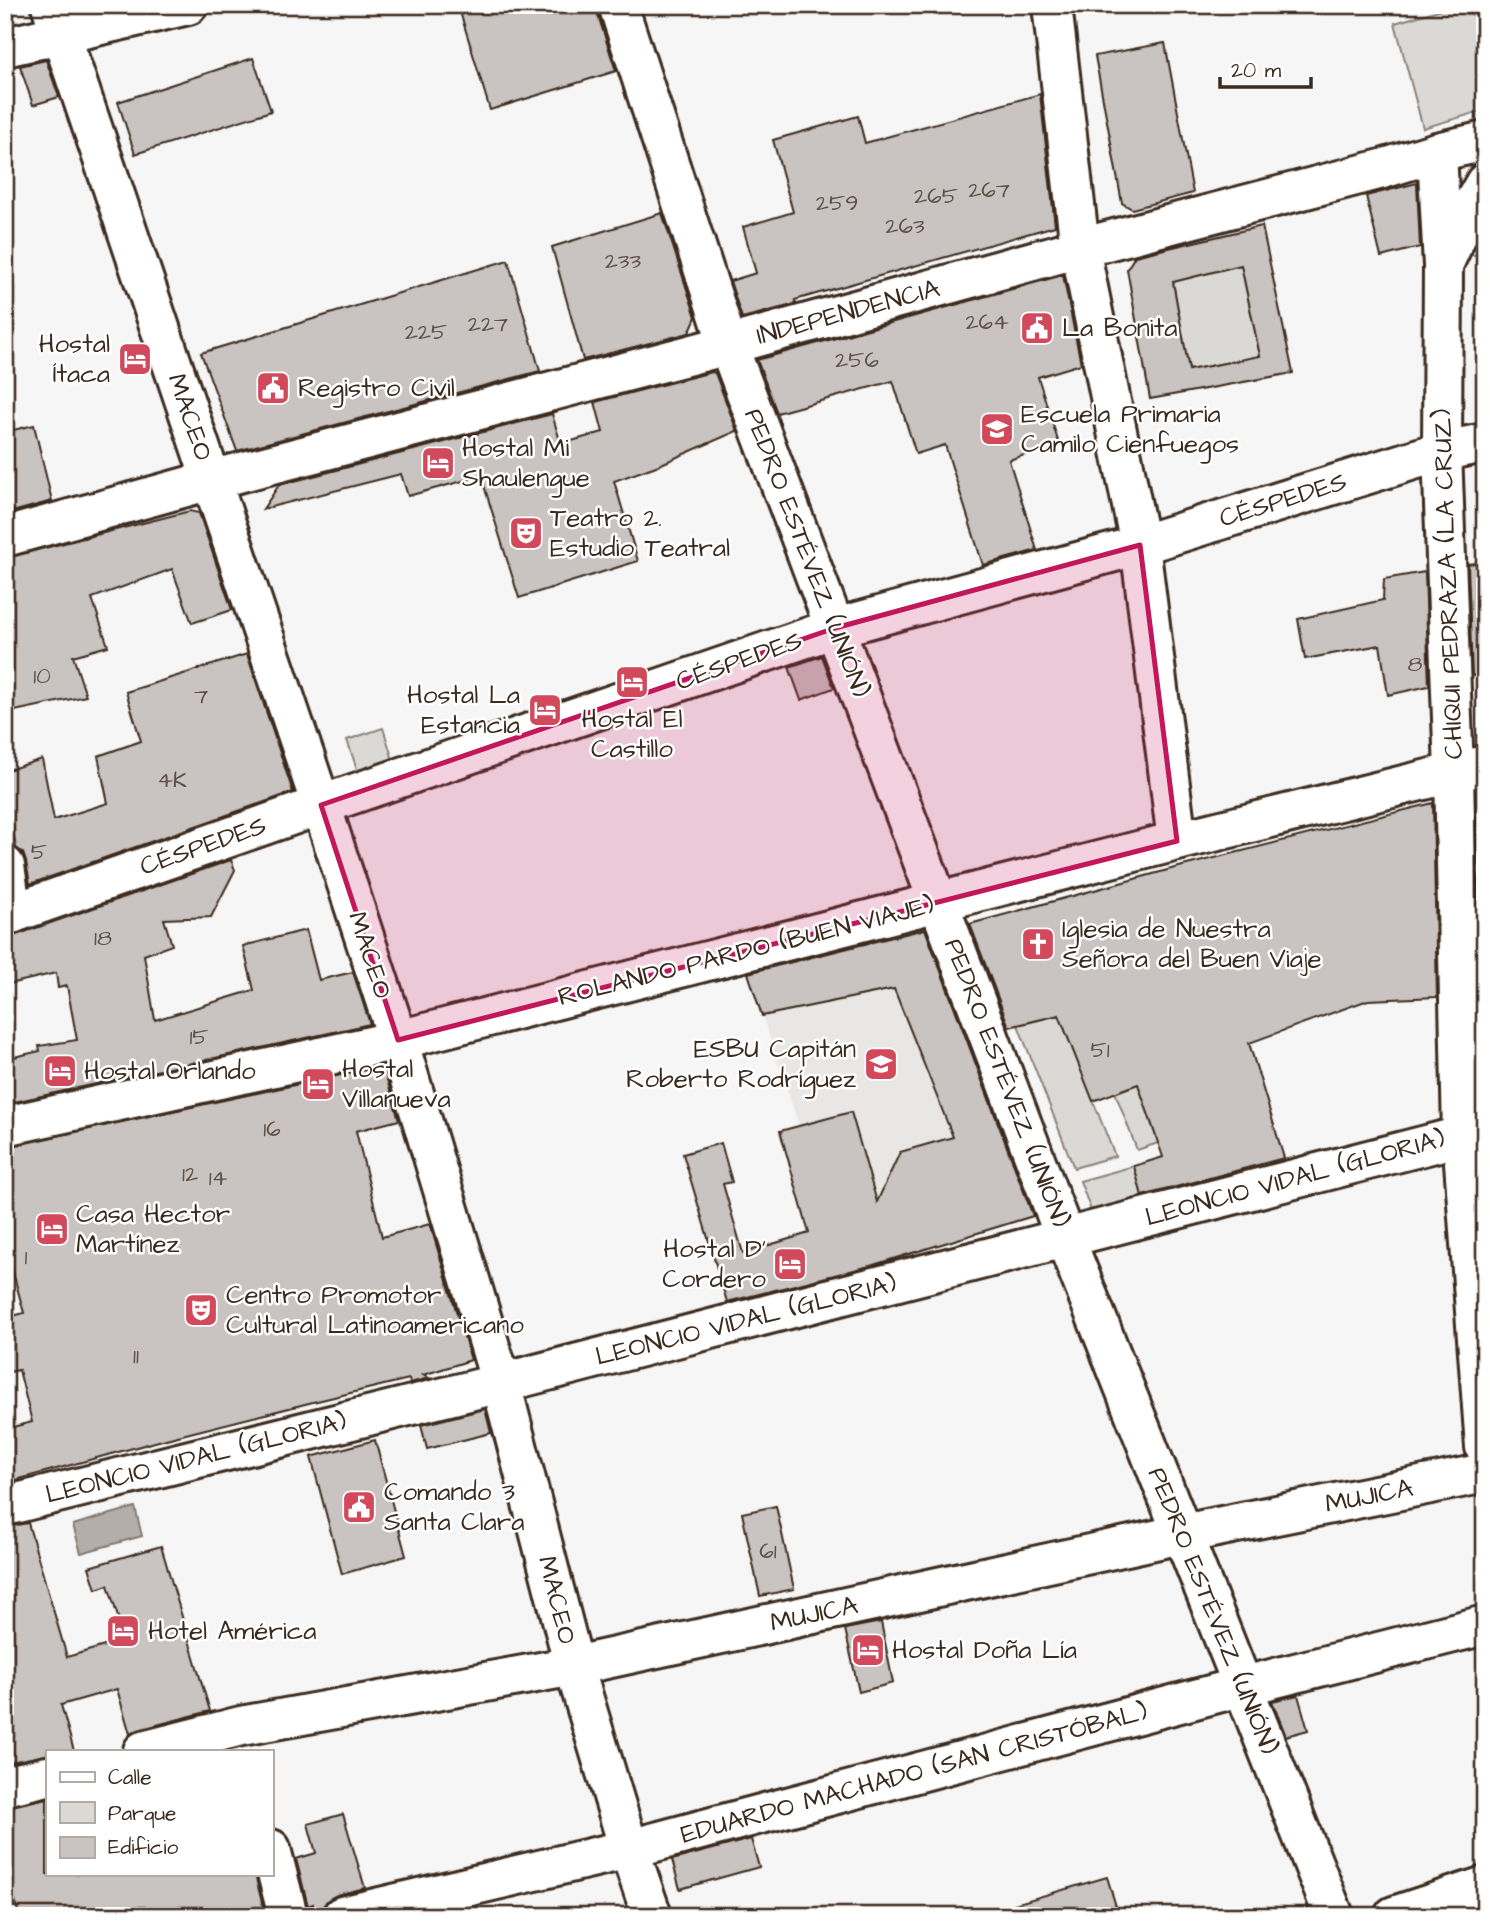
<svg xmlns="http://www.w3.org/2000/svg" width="1490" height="1921" font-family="'Architects Daughter',sans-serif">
	<rect width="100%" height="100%" fill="#f7f6f6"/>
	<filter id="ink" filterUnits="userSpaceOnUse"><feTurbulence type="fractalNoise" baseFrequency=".0143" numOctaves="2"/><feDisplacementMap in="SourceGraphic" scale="14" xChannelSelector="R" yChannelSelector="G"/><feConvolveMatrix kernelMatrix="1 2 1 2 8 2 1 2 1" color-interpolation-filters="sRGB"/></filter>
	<g filter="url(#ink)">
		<polygon fill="#e9e7e6" points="931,928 1010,1127 922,1154 893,1258 851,1112 799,1126 748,973"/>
		<g fill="#dbd9d6" stroke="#8b827a" stroke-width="2">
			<polygon points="1445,8 1485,14 1485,110 1423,128 1395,23"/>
			<polygon points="1485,217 1485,255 1464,255"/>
			<polygon points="1241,265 1260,356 1189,370 1173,282"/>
			<polygon points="383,728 395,766 360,778 347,740"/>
			<polygon points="1059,1015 1115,1156 1074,1168 1018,1025"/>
			<polygon points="1138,1084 1158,1143 1137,1150 1115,1092"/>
			<polygon points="1134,1166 1143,1199 1092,1213 1080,1181"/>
		</g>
		<polygon fill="#b4aeaa" stroke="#847972" stroke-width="2" points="135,1507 142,1536 81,1553 73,1525"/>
		<g fill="#c9c3c1" stroke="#3b2a1e" stroke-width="2" fill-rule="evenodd">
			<polygon points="458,5 597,5 597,12 616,71 490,110"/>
			<polygon points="1165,43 1193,193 1132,209 1122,203 1095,56"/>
			<polygon points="253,58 271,111 135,154 118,102"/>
			<polygon points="46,60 59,97 33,105 20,66"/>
			<polygon points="1040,94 1055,226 795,300 796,304 742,318 730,281 756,273 743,227 793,212 773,140 858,116 865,143"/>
			<polygon points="1417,183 1420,247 1381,257 1366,196"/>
			<polygon points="662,213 696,317 689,333 583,360 552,247"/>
			<path d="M1262,226l31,147 -143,26 -23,-130 8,-13zM1241,265l19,91 -71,14 -16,-88z"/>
			<polygon points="508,260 540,371 237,451 201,353"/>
			<polygon points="1063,275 1081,364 1038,377 1059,444 1009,460 1037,550 983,565 945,445 916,454 893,381 777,413 757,360"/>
			<polygon points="712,372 715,373 737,431 659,465 614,481 638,561 519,598 481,476 408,496 401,474 263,509 279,485 552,414 561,444 603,432 595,402"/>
			<polygon points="34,425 52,501 5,514 5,432"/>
			<polygon points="190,511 199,513 232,610 192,623 172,569 92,598 108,646 73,656 86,696 5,713 5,558"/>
			<polygon points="1485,562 1485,673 1472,676 1468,564"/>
			<polygon points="1425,572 1429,686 1388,695 1380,645 1305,659 1298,619 1383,600 1384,579"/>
			<polygon points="247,654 293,792 30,884 26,862 23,853 16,848 5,790 5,771 42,759 54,820 108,803 98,756 141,741 126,692"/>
			<polygon points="822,656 834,688 801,700 789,667"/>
			<polygon points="1485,790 1485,924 1479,924 1476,792"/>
			<polygon points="1433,803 1437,997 1368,1000 1249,1043 1284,1158 1142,1196 1134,1166 1163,1157 1138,1084 1093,1101 1059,1015 1009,1027 970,924 1175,868"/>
			<polygon points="231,860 235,870 211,917 164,919 172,945 144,955 155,1020 254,990 243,946 306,930 319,980 353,972 370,1024 5,1104 5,1059 40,1051 39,1046 77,1040 67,986 58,988 56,973 5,985 5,937 16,935"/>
			<polygon points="925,929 1033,1216 870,1266 727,1302 683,1154 721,1143 732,1182 723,1184 743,1253 809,1233 780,1131 851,1112 877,1202 900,1152 953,1137 894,989 762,1016 748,973"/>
			<polygon points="383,1066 399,1120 356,1131 382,1237 430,1224 471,1360 423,1375 429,1378 410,1383 409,1379 313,1402 166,1439 5,1483 5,1429 32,1422 19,1370 5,1373 5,1318 24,1313 5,1243 5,1147"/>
			<polygon points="485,1409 491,1433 427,1449 421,1425"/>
			<polygon points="375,1440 406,1556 342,1574 311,1457"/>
			<polygon points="776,1506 794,1589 760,1596 742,1513"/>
			<polygon points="28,1523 67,1657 125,1640 108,1585 96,1589 89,1567 161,1546 210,1711 138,1730 130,1734 117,1689 61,1705 74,1751 47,1751 47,1755 5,1763 5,1527"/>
			<polygon points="881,1622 893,1683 859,1692 845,1629"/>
			<polygon points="1298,1695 1308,1730 1286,1736 1272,1701"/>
			<polygon points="47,1798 47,1874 255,1874 265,1915 19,1916 5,1861 5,1807"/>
			<polygon points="343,1814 365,1888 337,1895 328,1900 321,1909 321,1916 315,1916 313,1904 308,1906 296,1859 316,1853 308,1824"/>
			<polygon points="751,1839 759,1867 680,1889 672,1860"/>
			<polygon points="1107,1877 1119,1916 999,1916 998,1909"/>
		</g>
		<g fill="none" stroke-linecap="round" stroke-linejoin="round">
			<g stroke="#3b2a1e" stroke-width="44">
				<g id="minor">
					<polyline points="618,5 728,345 1065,1238 1334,1916"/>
					<polyline points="1052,5 1080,248 1140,545 1177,841"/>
					<polyline points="5,47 188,5"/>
					<polyline points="1437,152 1443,266 1442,451 1454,772 1462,1135 1485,1447"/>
					<polyline points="1445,261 1466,216 1485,183"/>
					<polyline points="5,537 211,480"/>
					<polyline points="5,866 12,914"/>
					<polyline points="5,916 321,805 835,628 1140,545 1442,451 1485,443"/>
					<polyline points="5,1506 501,1383 1485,1130"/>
					<polyline points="143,1751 241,1726 574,1666 1182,1534 1485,1473"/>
					<polyline points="5,1786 47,1776"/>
					<polyline points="271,1849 288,1916"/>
					<polyline points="342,1916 629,1849 1244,1686 1485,1625"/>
					<polyline points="1394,1916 1485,1886"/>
				</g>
			</g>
			<g stroke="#3b2a1e" stroke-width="44">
				<g id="major">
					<polyline points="51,5 321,805 398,1040 501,1383 574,1666 629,1849 652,1916"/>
					<polyline points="211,480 728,345 1080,248 1382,169 1437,152 1485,141"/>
					<polyline points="5,1126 398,1040 1177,841 1485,765"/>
				</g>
			</g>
			<use href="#minor" stroke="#fff" stroke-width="38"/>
			<use href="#major" stroke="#fff" stroke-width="38"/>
		</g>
	</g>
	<path fill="#c2185b" fill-opacity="0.2" stroke="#c2185b" stroke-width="5" stroke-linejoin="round" d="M1140,545l37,296 -779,199 -77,-235 514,-177z"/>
	<defs>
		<g id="civic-square" transform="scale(1.75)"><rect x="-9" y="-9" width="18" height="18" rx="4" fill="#d1495b" stroke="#fff"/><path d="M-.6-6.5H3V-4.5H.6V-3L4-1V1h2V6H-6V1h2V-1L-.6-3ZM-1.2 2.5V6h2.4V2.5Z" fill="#fff"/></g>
		<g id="hotel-square" transform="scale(1.75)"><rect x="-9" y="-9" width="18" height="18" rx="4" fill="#d1495b" stroke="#fff"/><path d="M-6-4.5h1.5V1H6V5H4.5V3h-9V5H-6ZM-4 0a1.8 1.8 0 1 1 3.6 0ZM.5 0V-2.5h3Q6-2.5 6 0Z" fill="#fff"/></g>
		<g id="school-square" transform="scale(1.75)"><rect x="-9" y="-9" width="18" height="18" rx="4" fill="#d1495b" stroke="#fff"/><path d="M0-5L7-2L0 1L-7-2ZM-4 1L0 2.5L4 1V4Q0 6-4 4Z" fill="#fff"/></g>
		<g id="theatre-square" transform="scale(1.75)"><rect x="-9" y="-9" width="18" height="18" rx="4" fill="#d1495b" stroke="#fff"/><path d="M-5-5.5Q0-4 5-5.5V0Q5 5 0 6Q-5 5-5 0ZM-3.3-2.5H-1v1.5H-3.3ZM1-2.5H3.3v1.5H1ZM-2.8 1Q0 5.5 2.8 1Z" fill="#fff"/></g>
		<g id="church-square" transform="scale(1.75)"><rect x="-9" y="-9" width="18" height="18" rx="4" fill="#d1495b" stroke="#fff"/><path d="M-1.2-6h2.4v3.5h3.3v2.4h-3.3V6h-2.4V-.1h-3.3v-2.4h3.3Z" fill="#fff"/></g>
	</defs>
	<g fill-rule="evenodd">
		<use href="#civic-square" x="1037" y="328"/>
		<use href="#hotel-square" x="135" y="359"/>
		<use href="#civic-square" x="273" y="388"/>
		<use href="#school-square" x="997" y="429"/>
		<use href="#hotel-square" x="438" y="463"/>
		<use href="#theatre-square" x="526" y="533"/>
		<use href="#hotel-square" x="632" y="682"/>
		<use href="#hotel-square" x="545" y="710"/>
		<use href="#church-square" x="1038" y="944"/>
		<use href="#school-square" x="881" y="1064"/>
		<use href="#hotel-square" x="60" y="1071"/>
		<use href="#hotel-square" x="318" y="1084"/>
		<use href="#hotel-square" x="52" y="1229"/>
		<use href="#hotel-square" x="790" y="1264"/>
		<use href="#theatre-square" x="201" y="1310"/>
		<use href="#civic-square" x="359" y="1507"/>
		<use href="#hotel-square" x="123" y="1631"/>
		<use href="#hotel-square" x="868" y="1650"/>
	</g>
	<g text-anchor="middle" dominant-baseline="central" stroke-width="5" stroke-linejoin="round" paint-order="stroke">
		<g font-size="23" fill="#5e5047">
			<text x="989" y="190">267</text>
			<text x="936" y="196">265</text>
			<text x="837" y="203">259</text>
			<text x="905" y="226">263</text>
			<text x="623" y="261">233</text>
			<text x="987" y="322">264</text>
			<text x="488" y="324">227</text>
			<text x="426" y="332">225</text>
			<text x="857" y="360">256</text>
			<text x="1415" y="664">8</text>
			<text x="42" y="676">10</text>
			<text x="201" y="696">7</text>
			<text x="172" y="780">4K</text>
			<text x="39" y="852">5</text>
			<text x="103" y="938">18</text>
			<text x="199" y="1037">15</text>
			<text x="1100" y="1050">51</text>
			<text x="272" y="1129">16</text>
			<text x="190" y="1174">12</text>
			<text x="218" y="1178">14</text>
			<text x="26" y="1257">1</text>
			<text x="136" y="1356">11</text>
			<text x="768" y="1551">61</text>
		</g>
		<g font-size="26" fill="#3b2a1e" stroke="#fff">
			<text transform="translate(848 312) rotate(-15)">INDEPENDENCIA</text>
			<text transform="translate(190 417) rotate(71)">MACEO</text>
			<text transform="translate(1283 500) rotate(-17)">CÉSPEDES</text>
			<text transform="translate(807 553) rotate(69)">PEDRO ESTÉVEZ (UNIÓN)</text>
			<text transform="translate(1448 584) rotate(-92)">CHIQUI PEDRAZA (LA CRUZ)</text>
			<text transform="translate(739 661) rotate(-19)">CÉSPEDES</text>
			<text transform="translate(203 846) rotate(-19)">CÉSPEDES</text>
			<text transform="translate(746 951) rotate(-14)">ROLANDO PARDO (BUEN VIAJE)</text>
			<text transform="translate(370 955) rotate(72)">MACEO</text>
			<text transform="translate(1007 1083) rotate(69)">PEDRO ESTÉVEZ (UNIÓN)</text>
			<text transform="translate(1295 1178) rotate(-15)">LEONCIO VIDAL (GLORIA)</text>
			<text transform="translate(746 1320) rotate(-14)">LEONCIO VIDAL (GLORIA)</text>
			<text transform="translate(196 1458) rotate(-14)">LEONCIO VIDAL (GLORIA)</text>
			<text transform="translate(1369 1496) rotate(-11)">MUJICA</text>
			<text transform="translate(557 1600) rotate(76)">MACEO</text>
			<text transform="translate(1213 1611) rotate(68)">PEDRO ESTÉVEZ (UNIÓN)</text>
			<text transform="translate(814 1614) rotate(-12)">MUJICA</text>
			<text transform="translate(914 1773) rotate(-15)">EDUARDO MACHADO (SAN CRISTÓBAL)</text>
		</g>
		<g font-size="26" fill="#3b2a1e" stroke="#fff" text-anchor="start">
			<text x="1062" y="328">La Bonita</text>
			<text x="110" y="344" text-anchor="end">Hostal<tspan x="110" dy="30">Ítaca</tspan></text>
			<text x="298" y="388">Registro Civil</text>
			<text x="1021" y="414">Escuela Primaria<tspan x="1021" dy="30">Camilo Cienfuegos</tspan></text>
			<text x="462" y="448">Hostal Mi<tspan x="462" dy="30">Shaulengue</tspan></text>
			<text x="550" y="518">Teatro 2.<tspan x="550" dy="30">Estudio Teatral</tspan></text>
			<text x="520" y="695" text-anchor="end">Hostal La<tspan x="520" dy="30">Estancia</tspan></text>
			<text x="632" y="719" text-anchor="middle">Hostal El<tspan x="632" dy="30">Castillo</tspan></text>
			<text x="1062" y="929">Iglesia de Nuestra<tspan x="1062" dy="30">Señora del Buen Viaje</tspan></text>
			<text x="856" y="1049" text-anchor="end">ESBU Capitán<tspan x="856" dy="30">Roberto Rodríguez</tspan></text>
			<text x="342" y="1069">Hostal<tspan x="342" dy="30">Villanueva</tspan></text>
			<text x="84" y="1071">Hostal Orlando</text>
			<text x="76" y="1214">Casa Hector<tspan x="76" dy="30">Martínez</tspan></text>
			<text x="766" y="1249" text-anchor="end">Hostal D'<tspan x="766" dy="30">Cordero</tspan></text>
			<text x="226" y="1295">Centro Promotor<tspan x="226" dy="30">Cultural Latinoamericano</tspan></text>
			<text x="384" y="1492">Comando 3<tspan x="384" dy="30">Santa Clara</tspan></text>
			<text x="148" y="1631">Hotel América</text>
			<text x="892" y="1650">Hostal Doña Lía</text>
		</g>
	</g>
	<rect width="1490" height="1921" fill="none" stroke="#fff" stroke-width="28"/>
	<rect x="14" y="14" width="1462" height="1893" fill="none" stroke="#3b2a1e" stroke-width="2.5" filter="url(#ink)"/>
	<rect x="46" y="1750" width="228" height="126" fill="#ffffff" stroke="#b1aaa5" stroke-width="2"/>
	<rect x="60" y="1772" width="35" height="10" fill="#ffffff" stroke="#b1aaa5" stroke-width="2"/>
	<text x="108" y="1784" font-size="21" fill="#3b2a1e">Calle</text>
	<rect x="60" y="1802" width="35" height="21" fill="#dbd9d6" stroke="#b1aaa5" stroke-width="2"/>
	<text x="108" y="1820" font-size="21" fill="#3b2a1e">Parque</text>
	<rect x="60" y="1837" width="35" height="21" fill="#c9c3c1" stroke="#b1aaa5" stroke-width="2"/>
	<text x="108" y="1854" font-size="21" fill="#3b2a1e">Edificio</text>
	<path d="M1220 77v10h91v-10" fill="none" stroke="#3b2a1e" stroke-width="3.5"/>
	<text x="1231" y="77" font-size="21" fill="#3b2a1e" stroke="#ffffff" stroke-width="5" paint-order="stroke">20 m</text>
</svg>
